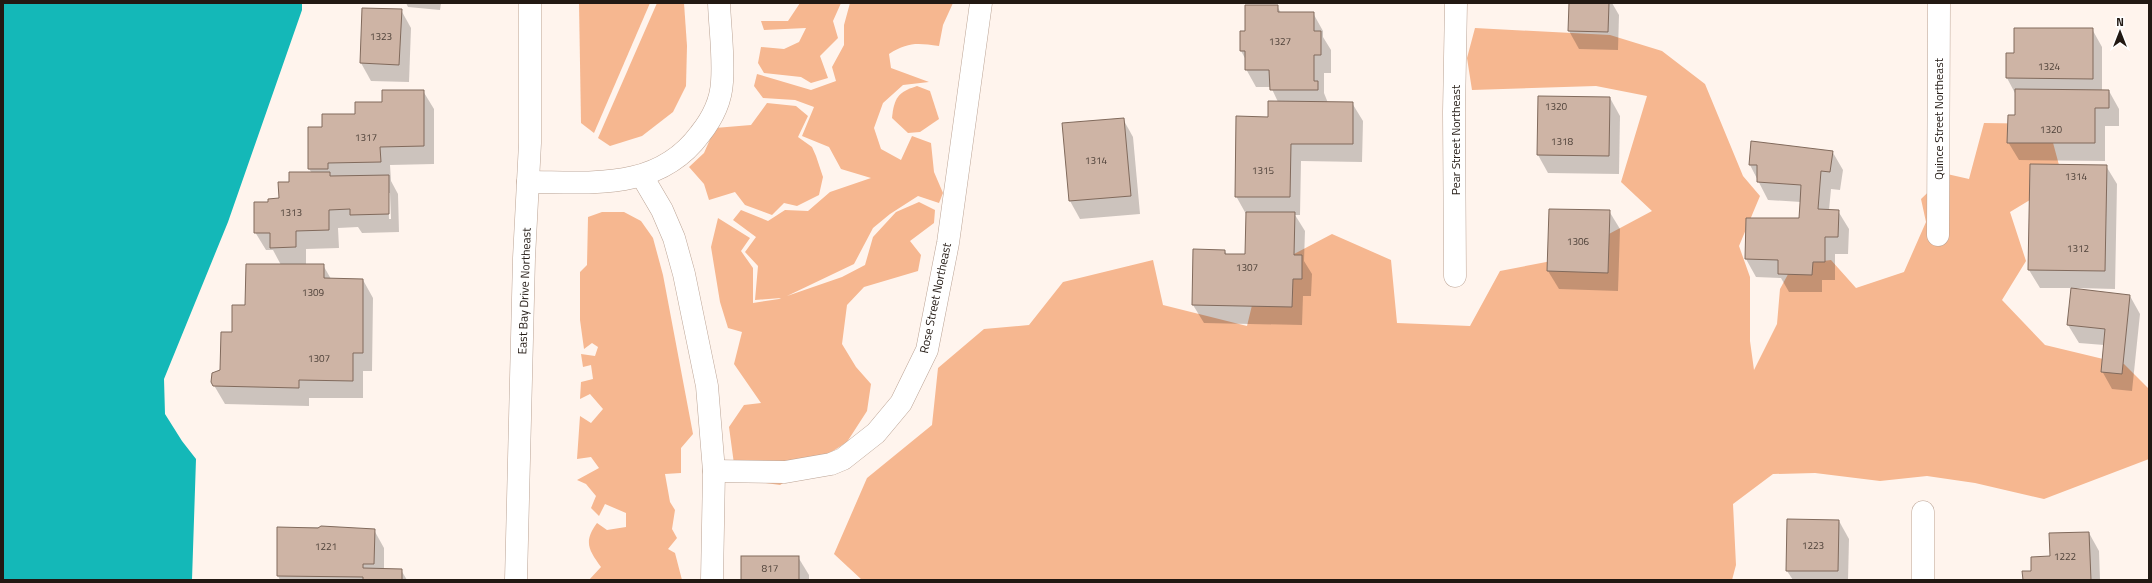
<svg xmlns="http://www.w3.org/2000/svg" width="2152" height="583" font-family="'Titillium Web',sans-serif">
	<rect width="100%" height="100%" fill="#fff4ed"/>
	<g fill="#f6b790">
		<polygon points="579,3 650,3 594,133 581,123"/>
		<polygon points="657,3 684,3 687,46 686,86 673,112 642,136 610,146 598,138"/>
		<polygon points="800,3 841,3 833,21 838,38 820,56 828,78 811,83 801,77 764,73 758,63 761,47 784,49 799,42 806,28 764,30 761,21 788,21"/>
		<path d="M850,3h103l-10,22 -4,21c-22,-3 -31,-4 -50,8l2,14 38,14 -26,3 -20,18 -9,25 7,21 20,11 11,-24 19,7 3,29 9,21 -4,10 -21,-7 -28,18 -17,14 -19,36 -67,32 55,-19 23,-12 8,-28 23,-25 23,-10 16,8 -1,13 -24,18 11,14 -3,16 -54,16 -17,18 -5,39 14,23 15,17 -4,27 -20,31 -67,43 -37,-5 -9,-16 -5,-37 15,-22 17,-2 -27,-39 8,-32 -14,-4 -8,-26 -9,-55 7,-29 32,20 -9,13 12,17v35l26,-4 2,-1 -26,2 3,-34 -13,-14 11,-15 -23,-17 8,-10 27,11 17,-11 23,1 22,-19 41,-14 -30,-9 -12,-22 -27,-11 12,-29 -19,-7 -32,-2 -9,-12 3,-12 54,16 25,-9 -4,-14 12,-22v-20z"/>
		<polygon points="1475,28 1610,35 1662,51 1705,84 1743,176 1760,196 1739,246 1750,277 1750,341 1754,370 1777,324 1780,289 1793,265 1831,260 1856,288 1904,272 1926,222 1921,199 1947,174 1969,179 1984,123 2048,124 2063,180 2010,212 2026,261 2002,300 2045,345 2124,364 2149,389 2149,459 2044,499 1975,483 1927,476 1880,481 1815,473 1773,474 1733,504 1736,565 1732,580 862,580 834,554 867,478 932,425 938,368 984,329 1029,325 1063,282 1153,260 1163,305 1247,326 1260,272 1332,234 1391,260 1397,323 1470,326 1500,271 1562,259 1652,211 1621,182 1647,96 1596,86 1472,90 1467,58"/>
		<path d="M917,86l13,5 9,28 -19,13 -12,1 -16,-15c2,-20 6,-26 25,-32z"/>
		<polygon points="767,103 796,106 808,116 798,137 812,147 816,156 823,177 819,195 797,206 784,203 772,215 745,205 735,192 709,200 704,184 689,167 704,153 715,128 751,125"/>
		<path d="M602,212h22l17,9 12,17 10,37 30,159 -12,14v25l-16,1 5,28 5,8 -3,19 5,9 -9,11 7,4 7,27h-93l12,-13c-12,-17 -18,-25 -4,-44l10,7 19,-3v-14l-21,-9 -6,12 -8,-8 5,-12 -10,-12 -9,-4 22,-12 -8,-11 -14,2 3,-43 11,7 12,-14 -13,-15 -10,5 1,-17 12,-3 -2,-14 -8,2 -2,-13 14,2 3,-9 -6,-4 -8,6 -4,-29v-48l7,-7 1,-48z"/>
	</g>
	<polygon fill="#14b8b8" points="3,3 302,3 302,10 228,222 164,379 165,414 182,441 196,459 192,580 3,580"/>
	<g fill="#0003" fill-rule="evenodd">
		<polygon points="406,3 441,3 440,10 408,7"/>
		<polygon points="1570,3 1612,3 1619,15 1618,50 1579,49 1569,31"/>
		<polygon points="1277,6 1281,13 1313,13 1323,31 1323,37 1331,50 1331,73 1324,73 1324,93 1328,103 1352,103 1363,121 1362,162 1301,161 1300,215 1295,215 1305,231 1304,261 1312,274 1311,296 1303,296 1302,325 1204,323 1193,305 1225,251 1227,255 1246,255 1246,214 1236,196 1278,102 1271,87 1256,87 1246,69 1246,60 1241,51 1241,32 1246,32"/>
		<polygon points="401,10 411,28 409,82 371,81 361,63"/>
		<polygon points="2092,29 2102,47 2102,91 2109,91 2119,109 2119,126 2105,126 2105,161 2019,160 2008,142 2016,116 2016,95 2007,78 2015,54"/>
		<path d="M423,91l11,18v55l-44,1 1,16 7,13 1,38 -37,1 -4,-6 -20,1 1,20 -33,1v16h17l8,14 32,1 10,18 -1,73h-9v27h-54v8l-84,-2 -13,-22 9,-11 12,-38 13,-27 35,-41 -8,-15h-7l-11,-18 14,-29 11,-4 10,-16 22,-10 -3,-4v-41h14l60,-25zM388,193h2l1,26h-2z"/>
		<polygon points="1610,98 1620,116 1619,174 1548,173 1538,155"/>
		<polygon points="1123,119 1133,137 1140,214 1080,219 1070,201"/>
		<polygon points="1832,151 1843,170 1840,190 1831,189 1829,210 1838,211 1849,229 1848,254 1835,254 1835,280 1822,280 1822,292 1789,292 1781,278 1756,277 1746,259 1747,219 1800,219 1801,202 1768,200 1750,165"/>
		<polygon points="2106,166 2117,184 2115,289 2077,288 2077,290 2130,296 2140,314 2132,391 2112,389 2102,371 2104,345 2079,343 2068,325 2072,288 2040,288 2029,270"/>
		<polygon points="1550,210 1609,211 1620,229 1618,291 1559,289 1548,271"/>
		<polygon points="1839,521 1849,539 1848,580 1793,580 1787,571"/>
		<polygon points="333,527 374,530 384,548 384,569 401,570 407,580 280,580 278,576 278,528"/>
		<polygon points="2089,533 2099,551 2100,580 2024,580 2032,572"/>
		<polygon points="798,557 809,575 809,580 742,580"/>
	</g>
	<g fill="#ceb4a5" stroke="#816a5c">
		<polygon points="1569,3 1609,3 1608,32 1568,31"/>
		<polygon points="1245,5 1278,5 1278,12 1314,12 1314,31 1321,31 1321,55 1314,55 1314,81 1318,81 1318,90 1270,90 1269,70 1245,70 1245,51 1240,51 1240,31 1245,31"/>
		<polygon points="362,8 402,9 399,65 360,63"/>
		<polygon points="2014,28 2093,28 2093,79 2006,78 2006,53 2014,53"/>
		<polygon points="2015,89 2109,90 2109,108 2095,108 2095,143 2007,143 2008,115 2015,115"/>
		<polygon points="382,90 424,90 424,146 380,147 381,162 328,163 328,169 308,169 308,127 322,127 322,114 355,114 355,102 382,102"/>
		<polygon points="1538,96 1610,97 1609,156 1537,155"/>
		<polygon points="1268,101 1353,102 1353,144 1291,144 1290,197 1235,197 1236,116 1268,117"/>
		<polygon points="1124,118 1131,196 1069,201 1062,123"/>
		<polygon points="1751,141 1833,151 1830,172 1821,171 1818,209 1839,210 1838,237 1825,237 1825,262 1813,262 1812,275 1778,274 1778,260 1745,259 1746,218 1799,218 1800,203 1801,185 1757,182 1757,165 1749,165"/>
		<polygon points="2030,164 2107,165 2105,271 2028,270"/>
		<polygon points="289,172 330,172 330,176 389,175 389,214 350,215 350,209 329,210 329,230 296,231 296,247 270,248 270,233 254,233 254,202 268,202 268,199 279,198 278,182 289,182"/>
		<polygon points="1549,209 1610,210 1608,273 1547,271"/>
		<polygon points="1246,212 1295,212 1294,255 1302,255 1302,279 1293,279 1292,307 1192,305 1193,249 1225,250 1225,254 1245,254"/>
		<polygon points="246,264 324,264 324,278 363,279 363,353 353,353 353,381 299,380 299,388 213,386 211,382 212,373 220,370 221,332 232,332 232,305 245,305"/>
		<polygon points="2071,288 2130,295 2122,374 2101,372 2105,329 2067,325"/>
		<polygon points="1787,519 1839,520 1838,571 1786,571"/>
		<polygon points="321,526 375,529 374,564 363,564 363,568 402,569 402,580 363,580 363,577 277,576 277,527 318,528"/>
		<polygon points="2089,532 2091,580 2023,580 2022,571 2031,571 2031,557 2050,556 2049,533"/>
		<rect x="741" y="556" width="58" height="24"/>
	</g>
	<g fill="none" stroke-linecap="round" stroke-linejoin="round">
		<g stroke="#bba394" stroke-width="23">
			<g id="street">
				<polyline points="642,176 662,210 674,238 684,274 707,386 714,471 712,580"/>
				<polyline points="1938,235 1939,3"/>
				<polyline points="1455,276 1454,112 1456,3"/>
				<polyline points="714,471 785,472 831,464 843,459 876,433 901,403 927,350 948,243 981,3"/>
				<polyline points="1923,580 1923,512"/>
			</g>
		</g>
		<g stroke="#bba394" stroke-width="23">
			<g id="secondary">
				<path d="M528,182c64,0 130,9 172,-48 12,-15 21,-33 22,-52 2,-26 -2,-53 -3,-79"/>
				<polyline points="516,580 524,258 530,143 530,3"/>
			</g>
		</g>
		<use href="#street" stroke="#fff" stroke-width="22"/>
		<use href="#secondary" stroke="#fff" stroke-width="22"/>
	</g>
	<g text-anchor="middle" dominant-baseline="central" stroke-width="3" stroke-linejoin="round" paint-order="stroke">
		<g font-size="10" fill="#4d4038">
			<text x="381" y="36">1323</text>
			<text x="1280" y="41">1327</text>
			<text x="2049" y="66">1324</text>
			<text x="1556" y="106">1320</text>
			<text x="2051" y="129">1320</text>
			<text x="366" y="137">1317</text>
			<text x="1562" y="141">1318</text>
			<text x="1096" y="160">1314</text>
			<text x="1263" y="170">1315</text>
			<text x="2076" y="176">1314</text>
			<text x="291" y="212">1313</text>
			<text x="1578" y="241">1306</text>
			<text x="2078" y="248">1312</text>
			<text x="1247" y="267">1307</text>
			<text x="313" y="292">1309</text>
			<text x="319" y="358">1307</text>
			<text x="1813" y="545">1223</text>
			<text x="326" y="546">1221</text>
			<text x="2065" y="556">1222</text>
			<text x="770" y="568">817</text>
		</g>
		<g font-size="12" fill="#221913" stroke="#fff">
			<text transform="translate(1938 119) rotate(-90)">Quince Street Northeast</text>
			<text transform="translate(1455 140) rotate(-90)">Pear Street Northeast</text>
			<text transform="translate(524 291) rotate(-88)">East Bay Drive Northeast</text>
			<text transform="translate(935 298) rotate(-78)">Rose Street Northeast</text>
		</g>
	</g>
	<rect width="2152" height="583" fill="none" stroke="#221913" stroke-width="8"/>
	<g transform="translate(2120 32)" stroke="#ffffff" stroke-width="3" paint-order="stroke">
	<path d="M0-3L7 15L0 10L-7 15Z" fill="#221913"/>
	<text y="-6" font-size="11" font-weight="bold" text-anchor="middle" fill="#221913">N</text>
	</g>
</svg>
